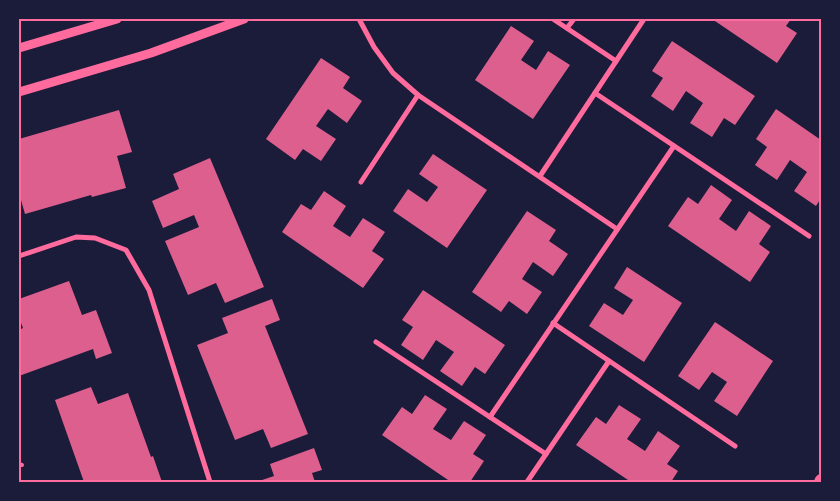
<svg xmlns="http://www.w3.org/2000/svg" width="840" height="501" font-family="'Source Sans 3',sans-serif">
	<rect width="100%" height="100%" fill="#1b1b3a"/>
	<g fill="#dd5f8e">
		<polygon points="712,19 791,19 786,26 797,33 777,63"/>
		<polygon points="511,26 534,41 521,60 536,70 548,51 570,65 533,119 475,80"/>
		<polygon points="672,41 755,96 735,125 724,118 712,137 690,123 703,103 686,91 673,111 651,96 663,78 652,71"/>
		<polygon points="321,58 350,77 343,88 362,101 347,123 328,109 316,126 336,139 321,161 303,149 295,160 266,139"/>
		<polygon points="776,109 821,140 821,198 816,206 794,191 807,172 790,160 777,180 755,165 767,147 756,139"/>
		<polygon points="119,110 132,152 117,156 126,188 92,197 91,195 25,214 19,193 19,139"/>
		<polygon points="433,154 487,190 447,248 393,211 408,189 427,202 438,187 419,174"/>
		<polygon points="210,158 264,287 225,303 216,283 188,295 165,241 199,227 194,215 163,228 152,201 179,189 173,174"/>
		<polygon points="711,185 732,200 719,219 736,231 749,211 771,226 759,244 770,252 750,282 668,226 688,197 698,204"/>
		<polygon points="324,191 346,206 333,226 350,237 363,218 385,232 372,251 384,259 363,288 282,232 301,204 311,210"/>
		<polygon points="527,211 556,230 549,241 568,254 553,276 533,262 522,279 542,292 527,314 509,301 501,312 472,292"/>
		<polygon points="627,267 682,303 644,362 589,326 604,303 623,315 633,300 614,288"/>
		<polygon points="69,281 82,315 96,310 112,353 96,359 93,349 19,376 19,330 23,328 19,318 19,299"/>
		<polygon points="423,290 505,345 485,374 475,367 462,386 440,371 454,352 436,340 423,360 401,345 413,327 402,320"/>
		<polygon points="272,299 280,320 265,326 308,434 271,448 263,429 235,440 197,345 228,333 222,318"/>
		<polygon points="715,322 773,361 737,416 714,401 727,382 712,372 699,390 678,376"/>
		<polygon points="91,387 98,404 128,393 151,457 153,456 162,482 84,482 55,400"/>
		<polygon points="425,395 447,409 433,429 451,440 464,421 486,435 473,454 484,461 470,482 451,482 382,435 402,407 412,414"/>
		<polygon points="619,405 641,419 627,439 645,451 658,431 680,446 667,464 678,471 671,482 631,482 576,445 596,417 606,424"/>
		<polygon points="314,448 322,470 312,473 315,482 256,482 274,476 270,464"/>
	</g>
	<g fill="none" stroke-linecap="round" stroke-linejoin="round">
		<polyline stroke="#ff6b9d" stroke-width="4" points="19,464 22,465"/>
		<g stroke="#ff6b9d" stroke-width="5">
			<polyline points="359,19 374,47 393,73 418,95 617,229"/>
			<polyline points="553,19 616,61"/>
			<polyline points="567,28 574,19"/>
			<polyline points="595,93 809,236"/>
			<polyline points="540,176 644,19"/>
			<polyline points="361,182 418,95"/>
			<polyline points="19,256 76,237 95,238 126,250 149,290 210,482"/>
			<polyline points="553,323 735,446"/>
			<polyline points="376,342 546,454"/>
			<polyline points="490,417 674,146"/>
			<polyline points="527,482 609,361"/>
		</g>
		<g stroke="#ff6b9d" stroke-width="9">
			<polyline points="19,48 117,19"/>
			<polyline points="19,92 151,53 244,19"/>
		</g>
		<polyline stroke="#ff6b9d" stroke-width="12" points="820,482 821,480"/>
	</g>
	<rect width="840" height="501" fill="none" stroke="#1b1b3a" stroke-width="40"/>
	<rect x="20" y="20" width="800" height="461" fill="none" stroke="#ff6b9d" stroke-width="2"/>
</svg>
